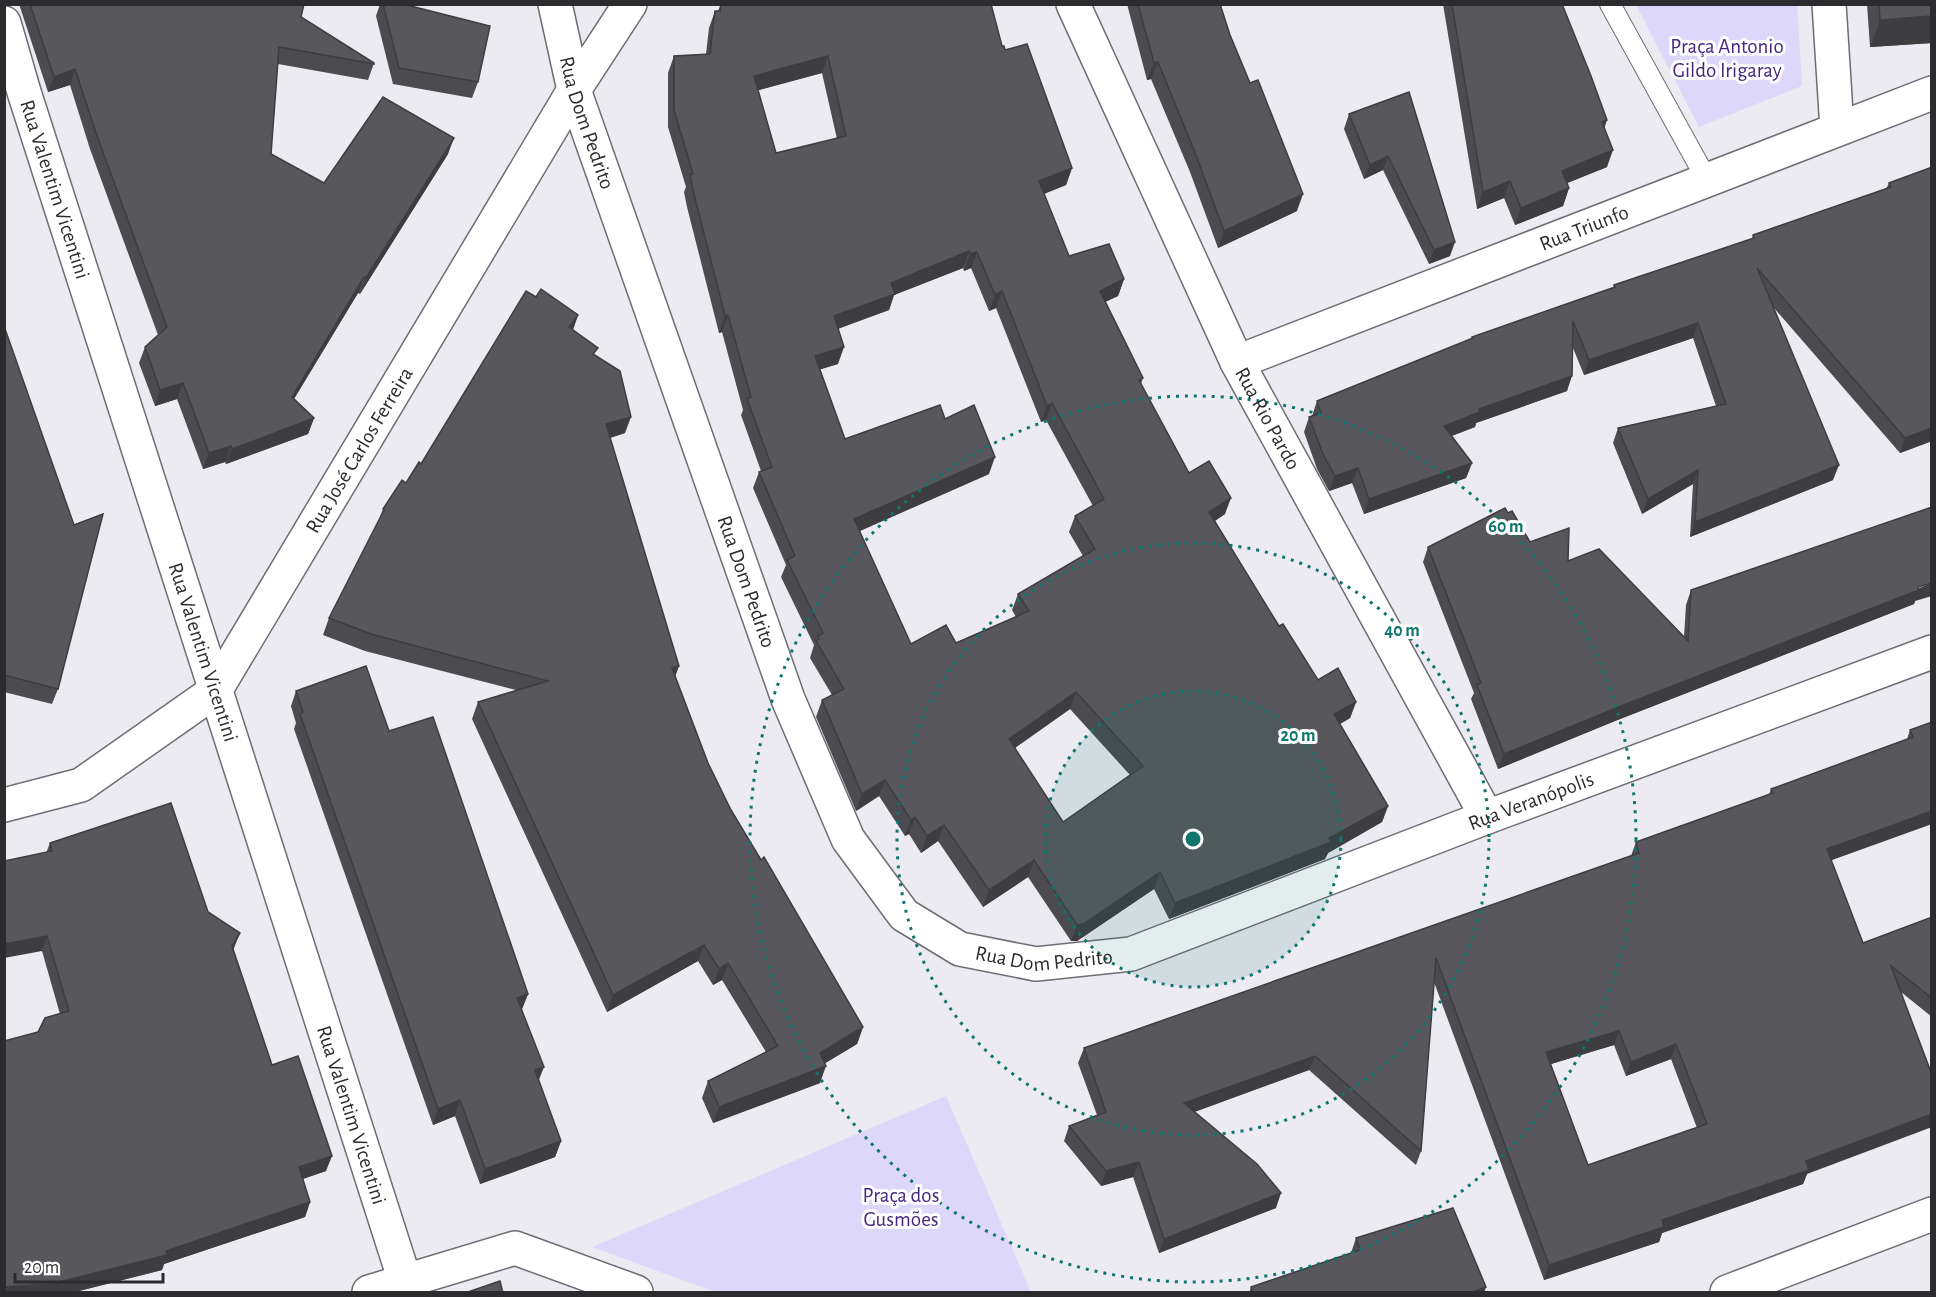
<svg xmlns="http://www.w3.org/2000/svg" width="1936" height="1297" font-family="'Alegreya Sans',sans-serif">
	<rect width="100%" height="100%" fill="#ecebf1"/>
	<g fill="#ddd7f9">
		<polygon points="1636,5 1797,5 1802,86 1699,127"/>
		<polygon points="946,1096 1031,1292 715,1292 592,1247"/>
	</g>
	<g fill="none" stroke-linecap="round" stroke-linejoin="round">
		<g stroke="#6e6d73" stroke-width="22">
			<polyline id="lane" points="1610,4 1707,180"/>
		</g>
		<g stroke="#6e6d73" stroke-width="36">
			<g id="street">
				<path id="s1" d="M555,4l19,86 214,609 60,140 56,76 56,34 76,15 95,-10 356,-137 445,-165"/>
				<path id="s2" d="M1073,4l164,358 250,455"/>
				<polyline points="1829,4 1837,129"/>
				<path id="s3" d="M4,23l20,69 381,1189"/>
				<path id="s4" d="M1237,362l695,-269"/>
				<path id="s5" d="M4,805l77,-20 134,-94 359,-601 56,-86"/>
				<polyline points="369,1292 515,1248 636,1292"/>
				<polyline points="1727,1292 1932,1214"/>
			</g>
		</g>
		<use href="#lane" stroke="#fff" stroke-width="20"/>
		<use href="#street" stroke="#fff" stroke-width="33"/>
	</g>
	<g fill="#4c4b4f" fill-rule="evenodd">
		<polygon points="19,4 304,4 301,17 374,63 368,80 278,64 271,154 324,183 448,154 360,294 358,293 294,399 314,418 308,434 226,464 225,462 203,469 177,399 155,406 139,363 145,347 158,335 90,149 70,85 48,92"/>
		<polygon points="380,4 403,4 478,82 472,98 393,84 376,16"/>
		<path d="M721,4l281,42 3,4 67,118 -6,17 -22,9 25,62 55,23 -6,17 -13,6 38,76 -2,6 48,89 36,41 -10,7 64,105 39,54 38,22 -6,16 -10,6 48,82 -6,16 -54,31 -3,6 -156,60 -15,-30 -77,52h-6l-43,-64 -45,30 -45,-66 -17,12 -12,-19 -4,2 -26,-40 -23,15 -40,-94 6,-17 10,-5 -22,-37 4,-13 -33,-68 5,-12 -33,-77 6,-16 2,-1 -20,-56 2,-5 -21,-78 -3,1 -32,-126 -3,-15 2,-5 -18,-60v-54l6,-17 32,-2 3,-26 6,-17h3zM822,73l15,66 -61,14 -18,-63zM963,268l1,3 7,-3 18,43 7,-3 45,114 5,-2 47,86 -18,10 -6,16 14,24 -65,38 -6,16 4,7 -60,26 -45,1 -51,-113 129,-57 -44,-55 -100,20 -25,-70 18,-5v-35l51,-19 5,-15zM1070,709l60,66 -67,47 -48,-74z"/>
		<polygon points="1127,4 1220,4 1230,35 1297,211 1218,248 1190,172 1151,79 1147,80"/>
		<polygon points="1443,4 1562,4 1604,129 1607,167 1567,183 1569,188 1563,206 1515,225 1504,198 1477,209"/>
		<polygon points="1867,4 1932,4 1932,43 1870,47"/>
		<polygon points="1409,92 1450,256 1429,264 1383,170 1364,179 1344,129 1349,114"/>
		<polygon points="1932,167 1932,441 1900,453 1774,308 1833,480 1690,537 1693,484 1642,514 1613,443 1618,428 1716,406 1693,338 1584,375 1573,348 1567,391 1476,423 1475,427 1451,436 1472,463 1466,478 1364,514 1352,483 1329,491 1317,469 1304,432 1309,417 1312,416 1317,401 1472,339 1472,337 1613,288 1614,285 1752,239 1753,235 1886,189 1889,183"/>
		<polygon points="536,297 578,315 573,330 595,356 625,433 610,438 679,666 675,676 708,763 731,810 863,1027 857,1044 825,1063 820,1083 713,1123 702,1098 708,1081 766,1052 722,980 713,985 698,961 607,1012 472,719 478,702 516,690 365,651 323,635 329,618 378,523 383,509 421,464"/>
		<polygon points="4,326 58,689 52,704 4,692"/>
		<polygon points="1530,542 1568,561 1684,637 1686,605 1691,590 1915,601 1914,604 1615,721 1498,769 1471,699 1474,693 1423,562 1428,547"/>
		<polygon points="296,691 389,731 528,994 522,1009 538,1081 561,1141 555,1157 480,1184 455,1116 433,1125 294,729 296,723 291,706"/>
		<path d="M1932,722l-101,139 32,82 69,-26v100l-31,-25 -94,182 -4,10 -141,49 -3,9 -115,38 -110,-298 -13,169 -5,14 -107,-95 -115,42 82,96 -117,45 -26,-76 -32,9 -37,-45 5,-15 28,-11 -19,-52 6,-15 547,-192 5,-14 133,-47 2,-6 136,-50 3,-9zM1614,1045l12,31 45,-17 26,69 -109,37 -37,-101z"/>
		<polygon points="50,843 208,912 234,948 233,950 272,1065 326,1171 303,1179 310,1202 305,1217 164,1264 162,1270 71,1293 4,1293 4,1041 38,1032 60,1014 42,951 46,853"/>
		<polygon points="1356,1238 1484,1293 1249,1293 1251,1287 1351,1253"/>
	</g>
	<g fill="#3e3d40">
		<polygon points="1932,16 1932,43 1870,47 1880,20"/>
		<polygon points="828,56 822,73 748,93 754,76"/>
		<polygon points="1158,62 1151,79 1147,80 1154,63"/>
		<polygon points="75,69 70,85 48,92 54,77"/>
		<polygon points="1607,120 1601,138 1602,122"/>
		<polygon points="454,138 448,154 360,294 366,278"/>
		<polygon points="1613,150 1607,167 1555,188 1562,171"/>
		<polygon points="1388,156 1383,170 1364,179 1370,165"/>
		<polygon points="1072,168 1066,185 1033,198 1039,181"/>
		<polygon points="1510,181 1504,198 1477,209 1483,192"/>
		<polygon points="1569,188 1563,206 1515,225 1521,208"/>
		<polygon points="1303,194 1297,211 1218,248 1224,231"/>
		<polygon points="1455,242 1450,256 1429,264 1434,250"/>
		<polygon points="969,251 963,268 894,295 889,310 828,332 834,316 891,283"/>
		<polygon points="977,252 971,268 964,271 970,254"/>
		<polygon points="364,277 358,293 286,412 292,397"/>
		<polygon points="1124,279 1118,296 1094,307 1100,291"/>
		<polygon points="1002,291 996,308 989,311 995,295"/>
		<polygon points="578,315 572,332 569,327"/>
		<polygon points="728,315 722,332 719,333 725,316"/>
		<polygon points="1698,323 1693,338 1584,375 1589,360"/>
		<polygon points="844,347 838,364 809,373 815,356"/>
		<polygon points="1572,376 1567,391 1476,423 1475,427 1439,441 1444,426 1479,409"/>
		<polygon points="183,383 177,399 155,406 160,390"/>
		<polygon points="1052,403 1046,420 1041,422 1047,406"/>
		<polygon points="631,417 625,433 600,441 606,424"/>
		<polygon points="314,418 308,434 226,464 232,449"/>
		<polygon points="1932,428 1932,441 1900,453 1905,438"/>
		<polygon points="231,446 225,462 203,469 209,453"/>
		<polygon points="995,457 989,474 848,536 854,519"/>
		<polygon points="1472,463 1466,478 1364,514 1369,499"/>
		<polygon points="1839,465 1833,480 1690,537 1695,522"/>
		<polygon points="1358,468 1352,483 1329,491 1335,476"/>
		<polygon points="1698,470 1693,484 1642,514 1648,499"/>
		<polygon points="1231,498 1225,514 1203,528 1209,512"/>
		<polygon points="1932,583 1932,596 1915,601 1914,604 1615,721 1498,769 1504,754 1621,706"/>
		<polygon points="679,666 673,682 672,668"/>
		<polygon points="1076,692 1070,709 1003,756 1009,739"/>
		<polygon points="1356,702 1350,718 1328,731 1334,714"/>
		<polygon points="885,780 879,796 856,811 862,794"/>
		<polygon points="1388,806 1382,822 1328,853 1325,859 1169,919 1175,903 1329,838"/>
		<polygon points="1932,811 1932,824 1821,864 1827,849"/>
		<polygon points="915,817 909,834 905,836 911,820"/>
		<polygon points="944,825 938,841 921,853 927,836"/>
		<polygon points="1034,860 1028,877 983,907 989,890"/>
		<polygon points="1160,872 1154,889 1077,941 1071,941 1077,925"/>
		<polygon points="240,933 234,948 226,961 232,946"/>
		<polygon points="47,936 42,951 4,958 4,944"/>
		<polygon points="704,945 698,961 607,1012 613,995"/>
		<polygon points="728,963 722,980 713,985 719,969"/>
		<polygon points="528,994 522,1009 512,1013 517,998"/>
		<polygon points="863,1027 857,1044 814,1070 820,1053"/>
		<polygon points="1619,1031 1614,1045 1541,1067 1546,1052"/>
		<polygon points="1676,1044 1671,1059 1626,1076 1631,1062"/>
		<polygon points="1315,1056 1309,1070 1178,1118 1184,1103"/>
		<polygon points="826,1066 820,1083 713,1123 719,1107"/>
		<polygon points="544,1067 538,1082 535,1070"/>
		<polygon points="460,1100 455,1116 433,1125 438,1109"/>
		<polygon points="1932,1114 1932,1127 1807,1174 1803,1184 1662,1233 1659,1242 1544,1280 1549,1265 1806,1161"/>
		<polygon points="561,1141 555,1157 480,1184 485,1169"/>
		<polygon points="332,1156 326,1171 293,1182 299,1167"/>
		<polygon points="1139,1162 1133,1177 1101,1186 1106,1171"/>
		<polygon points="1281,1193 1276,1208 1159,1253 1164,1239"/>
		<polygon points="310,1202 305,1217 164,1264 162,1270 71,1293 4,1293 4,1287 166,1251"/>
		<polygon points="1486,1287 1484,1293 1470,1293"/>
	</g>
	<g fill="#58575c" stroke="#3e3d40" stroke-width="1.5" fill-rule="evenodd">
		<polygon points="30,4 304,4 301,17 374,63 374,64 279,47 271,154 324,183 383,97 454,138 366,278 364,277 292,397 314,418 232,449 231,446 209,453 183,383 160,390 145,347 167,327 96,133 75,69 54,77"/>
		<polygon points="383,4 403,4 490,26 478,82 399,68"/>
		<path d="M721,4h270l11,42h2l1,4 22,-6 45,124 -33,13 30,75 40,-12 15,35 -24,12 43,87 -4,2 50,93 20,-12 22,37 -22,14 70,114 4,-2 35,56 20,-12 18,34 -22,12 54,92 -59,32 2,4 -156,61 -15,-31 -77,52 -6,1 -43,-65 -45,30 -45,-65 -17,11 -12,-19 -4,3 -26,-40 -23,14 -40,-94 22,-11 -28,-48 3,-2 -1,-3 5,-3 -36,-73 8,-4 -36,-84 13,-5 -25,-68 4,-2 -23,-82 -3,1 -32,-126 -3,-15 3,-1 -19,-64v-54l36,-2 5,-43h5zM828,56l18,80 -70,17 -22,-77zM969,251l1,3 7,-2 18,43 7,-4 45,115 5,-3 52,96 -29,17 20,33 -77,45 11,17 -73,32 -10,-18 -35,19 -57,-125 141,-62 -21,-52 -29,14 -5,-14 -95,34 -30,-83 29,-9 -10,-31 61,-22 -4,-11zM1076,692l67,74 -80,56 -54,-83z"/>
		<polygon points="1138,4 1220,4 1230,35 1250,83 1258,80 1303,194 1224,231 1196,155 1158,62 1154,63"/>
		<polygon points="1452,4 1562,4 1591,76 1607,120 1602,122 1613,150 1562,171 1569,188 1521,208 1510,181 1483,192"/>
		<polygon points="1879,4 1932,4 1932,16 1880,20"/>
		<polygon points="1409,92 1455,242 1434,250 1388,156 1370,165 1349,114"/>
		<polygon points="1932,167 1932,428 1905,438 1757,268 1839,465 1695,522 1698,470 1648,499 1618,428 1726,404 1698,323 1589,360 1573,321 1572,376 1479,409 1480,412 1444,426 1472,463 1369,499 1358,468 1335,476 1323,454 1309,417 1321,413 1317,401 1473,338 1472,337 1615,287 1614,285 1754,238 1753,235 1891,187 1889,183"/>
		<polygon points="541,289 578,315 569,327 598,348 593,354 620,371 631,417 606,424 679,666 672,668 708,763 731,810 761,860 764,857 863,1027 820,1053 826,1066 719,1107 708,1081 778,1046 728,963 719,969 704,945 613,995 478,702 548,681 371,634 329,618 384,510 383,509 402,480 406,483 419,462 421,464 526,291 536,297"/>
		<polygon points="4,326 74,525 103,514 58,689 4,675"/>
		<polygon points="1932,507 1932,583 1918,587 1919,590 1621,706 1504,754 1477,685 1481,683 1428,547 1505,508 1508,513 1512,511 1530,542 1569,528 1568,561 1599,549 1688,641 1691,590"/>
		<polygon points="366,666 389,731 433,717 528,994 517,998 544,1067 535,1070 561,1141 485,1169 460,1100 438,1109 300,714 303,712 296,691"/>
		<path d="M1932,722v89l-105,38 36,94 69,-26v81l-41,-32 41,109v39l-126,47 3,9 -147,50 2,7 -115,38 -113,-307 -15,193 -106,-95 -131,47 73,61 24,29 -117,46 -25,-77 -33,9 -37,-45 37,-14 -22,-64 555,-195 -3,-11 137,-49 -2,-4 142,-52 -3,-7zM1619,1031l12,31 45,-18 31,80 -119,41 -42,-113z"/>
		<polygon points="171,803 208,912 240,933 232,946 272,1065 298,1056 332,1156 299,1167 310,1202 166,1251 167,1255 51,1284 4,1287 4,1072 5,1072 4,1041 38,1032 45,1018 69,1011 47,936 4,944 4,861 52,851 50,843"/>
		<polygon points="1453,1208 1486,1287 1470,1293 1253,1293 1251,1287 1360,1250 1356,1238"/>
		<polygon points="500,1281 503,1293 465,1293"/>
	</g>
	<circle cx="1193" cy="839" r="148" fill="#0f766e" fill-opacity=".12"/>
	<g fill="none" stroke="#0f766e" stroke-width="3" stroke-dasharray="3 6">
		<circle cx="1193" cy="839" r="148"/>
		<circle cx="1193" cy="839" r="296"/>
		<circle cx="1193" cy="839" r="443"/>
	</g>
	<g text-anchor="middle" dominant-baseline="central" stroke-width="6" stroke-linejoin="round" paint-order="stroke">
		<g font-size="21" fill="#46297f" stroke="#fff">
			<text x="1727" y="46">Praça Antonio<tspan x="1727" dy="24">Gildo Irigaray</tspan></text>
			<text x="901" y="1195">Praça dos<tspan x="901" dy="24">Gusmões</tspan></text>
		</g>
		<g font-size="21" fill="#2c2b2e" stroke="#fff">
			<text stroke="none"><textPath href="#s1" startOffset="123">Rua Dom Pedrito</textPath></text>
			<text stroke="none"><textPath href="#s3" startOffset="174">Rua Valentim Vicentini</textPath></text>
			<text stroke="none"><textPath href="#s4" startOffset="372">Rua Triunfo</textPath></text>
			<text stroke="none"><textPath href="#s2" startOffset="458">Rua Rio Pardo</textPath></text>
			<text stroke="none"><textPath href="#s5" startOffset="524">Rua José Carlos Ferreira</textPath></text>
			<text stroke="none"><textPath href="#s1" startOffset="609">Rua Dom Pedrito</textPath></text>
			<text stroke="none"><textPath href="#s3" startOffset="660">Rua Valentim Vicentini</textPath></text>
			<text stroke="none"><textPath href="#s1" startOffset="1647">Rua Veranópolis</textPath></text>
			<text stroke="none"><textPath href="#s1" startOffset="1131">Rua Dom Pedrito</textPath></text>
			<text stroke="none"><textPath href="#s3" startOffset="1146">Rua Valentim Vicentini</textPath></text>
		</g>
	</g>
	<circle cx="1193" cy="839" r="9" fill="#0f766e" stroke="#fff" stroke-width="3"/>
	<g font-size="18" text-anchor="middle" font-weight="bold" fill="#0f766e" stroke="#fff" stroke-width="6" stroke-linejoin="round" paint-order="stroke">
		<text x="1506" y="532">60 m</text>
		<text x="1402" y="636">40 m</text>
		<text x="1298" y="741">20 m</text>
	</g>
	<rect width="1936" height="1297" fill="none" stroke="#2c2b2e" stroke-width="12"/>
	<path d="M15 1273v9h148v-9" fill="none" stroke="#2c2b2e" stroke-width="3"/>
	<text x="24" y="1273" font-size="18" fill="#2c2b2e" stroke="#ffffff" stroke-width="4.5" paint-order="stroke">20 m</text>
</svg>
